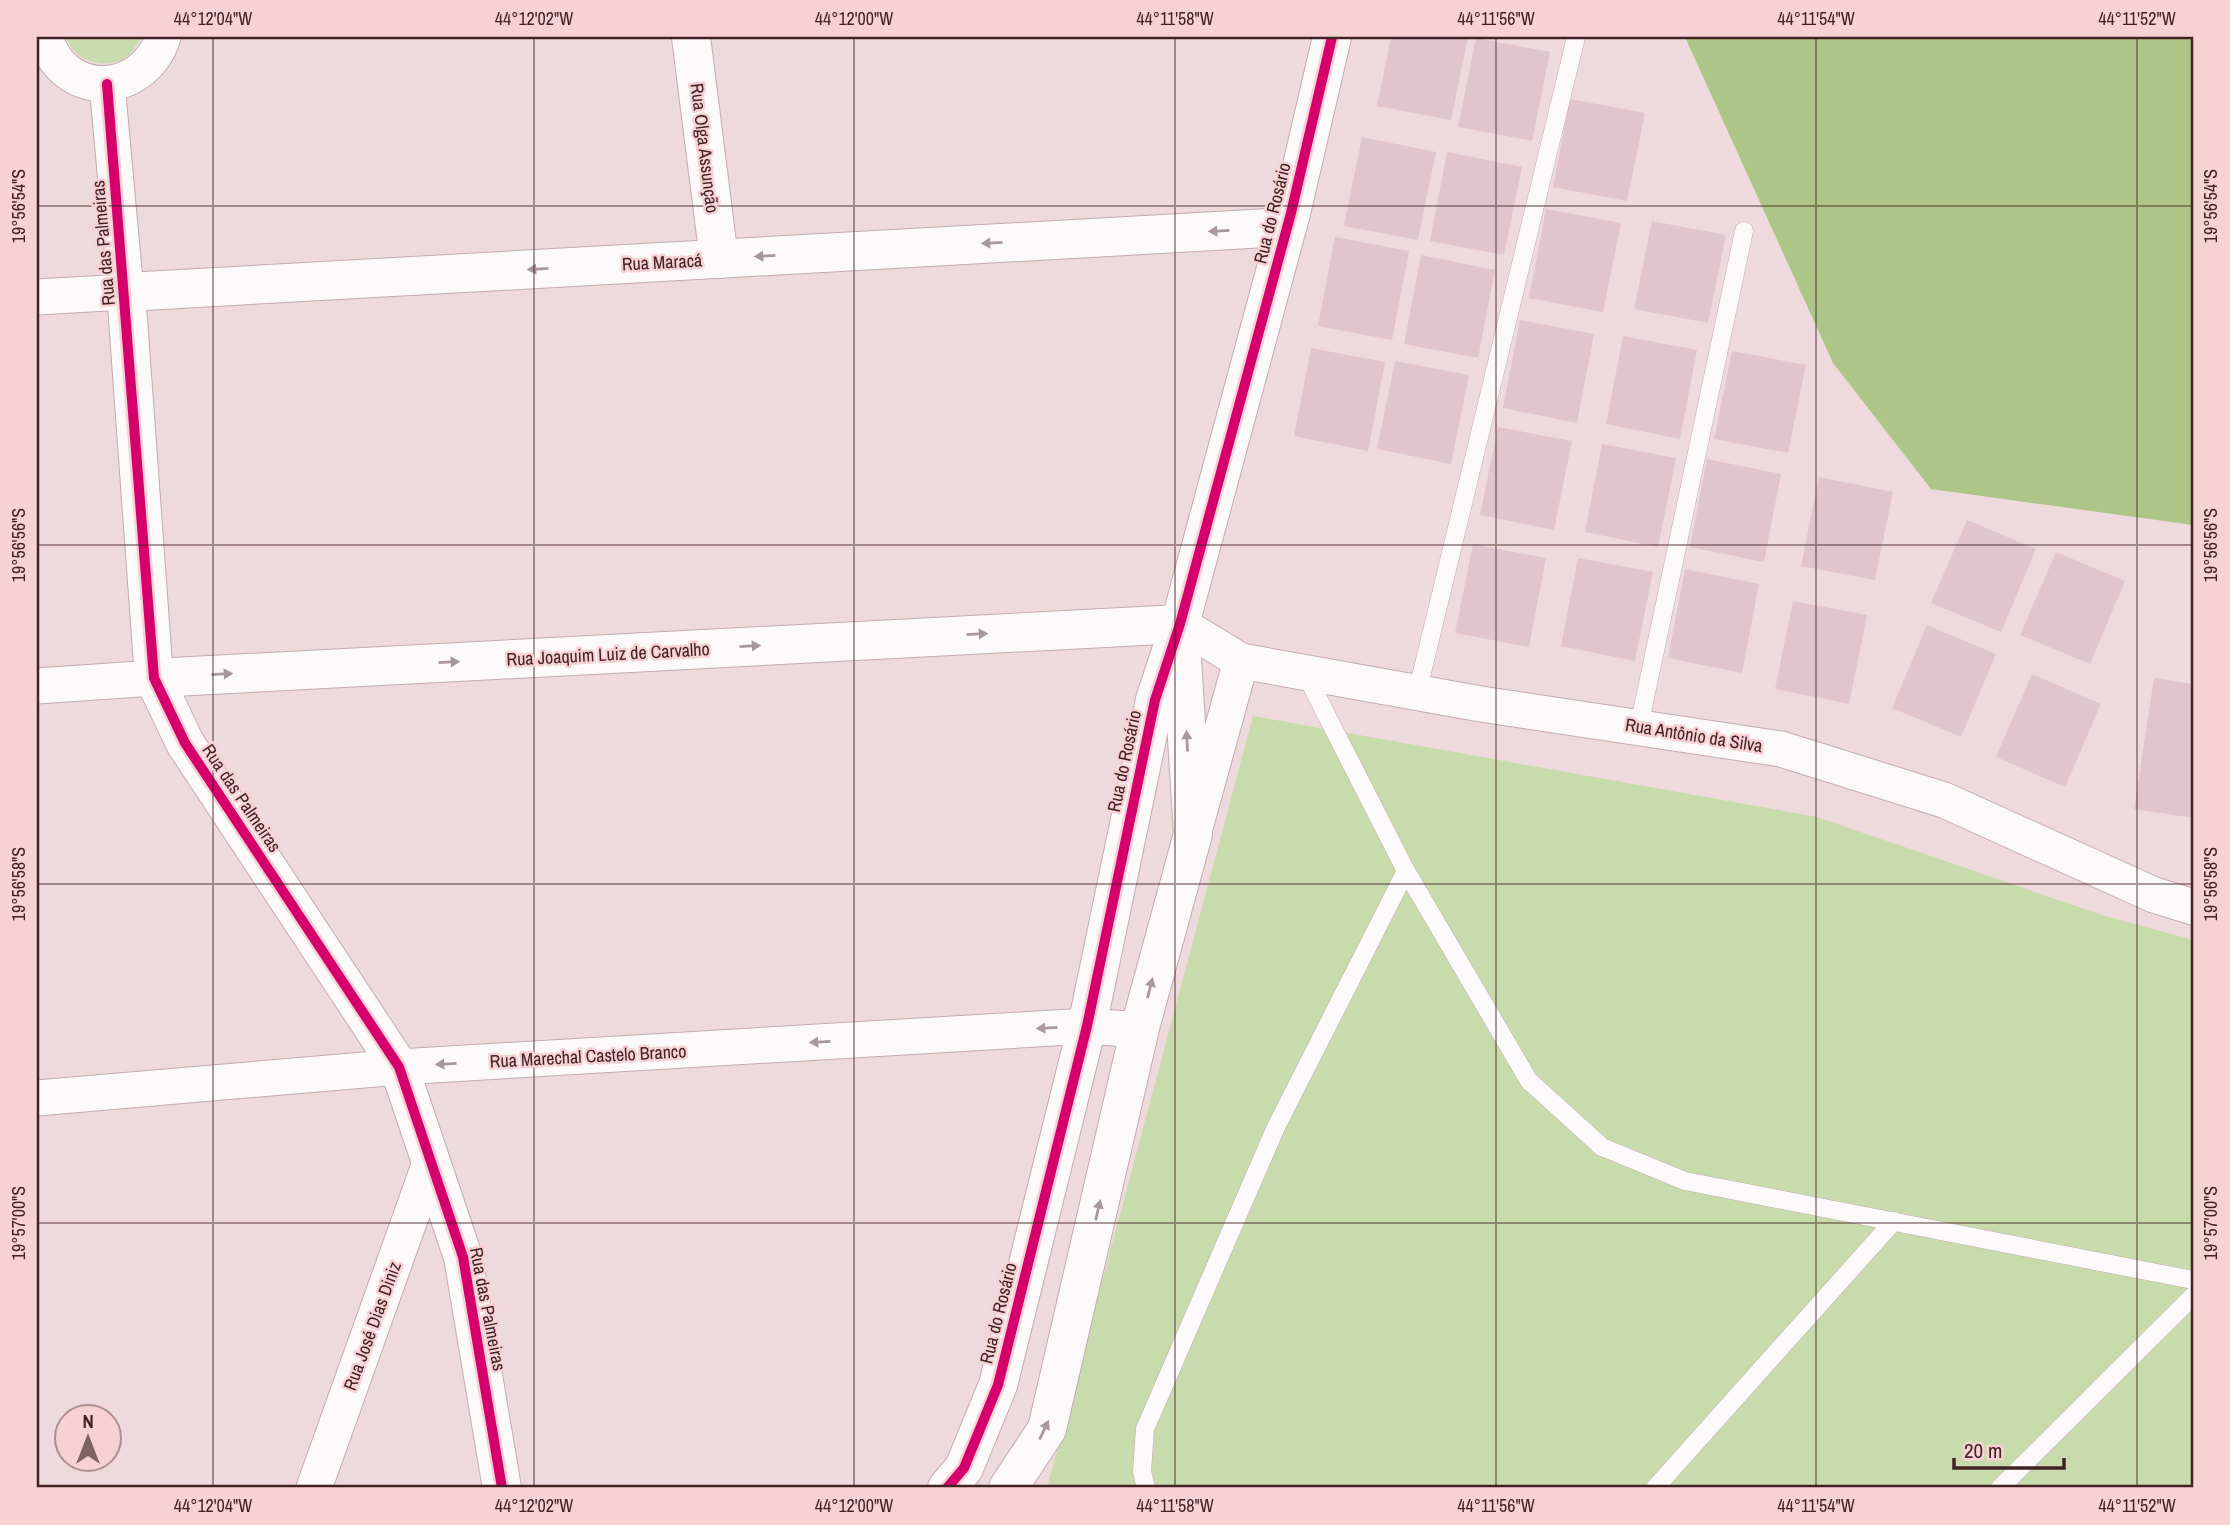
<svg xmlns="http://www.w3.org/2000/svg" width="2230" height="1525" font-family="'Archivo Narrow',sans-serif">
	<rect width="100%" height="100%" fill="#eedadc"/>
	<g fill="#c8dbac">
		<path d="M67,37h74c-3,5 -8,14 -13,19 -19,15 -56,6 -61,-19z"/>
		<polygon points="1253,716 1817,817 2102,915 2193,940 2193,1488 1047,1488"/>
	</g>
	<polygon fill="#adc688" points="1685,37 2193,37 2193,525 1931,489 1833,363"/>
	<g fill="#e1c5ce">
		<polygon points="1391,37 1468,37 1451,120 1377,106"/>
		<polygon points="1476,38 1550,52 1532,141 1458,127"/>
		<polygon points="1570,99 1645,113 1627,201 1553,187"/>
		<polygon points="1362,137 1436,152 1418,240 1344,226"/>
		<polygon points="1447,152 1522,167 1504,255 1430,241"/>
		<polygon points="1546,209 1621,223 1603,312 1529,298"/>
		<polygon points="1652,221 1726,235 1708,323 1634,309"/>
		<polygon points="1335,237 1409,251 1392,340 1318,326"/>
		<polygon points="1421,255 1495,270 1478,358 1404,344"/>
		<polygon points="1520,320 1594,334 1577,423 1503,408"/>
		<polygon points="1623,336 1697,350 1680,439 1606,424"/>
		<polygon points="1311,348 1385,362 1368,451 1294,436"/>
		<polygon points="1732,351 1806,365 1788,453 1714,439"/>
		<polygon points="1395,361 1469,375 1451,464 1377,449"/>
		<polygon points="1498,427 1572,441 1554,530 1480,515"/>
		<polygon points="1602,444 1676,458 1658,547 1585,532"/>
		<polygon points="1707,459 1781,474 1764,562 1690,547"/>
		<polygon points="1819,477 1893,492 1875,580 1801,566"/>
		<polygon points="1967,520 2036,549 2001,632 1931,603"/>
		<polygon points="1473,544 1546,558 1529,647 1455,633"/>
		<polygon points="2056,552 2125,581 2090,664 2020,635"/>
		<polygon points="1578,558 1653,572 1635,661 1561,646"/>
		<polygon points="1685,569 1759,584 1742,673 1668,658"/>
		<polygon points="1793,601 1867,615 1849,704 1775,689"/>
		<polygon points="1927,625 1996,654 1961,737 1892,708"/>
		<polygon points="2032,674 2101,704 2065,787 1996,757"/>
		<polygon points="2154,678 2193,684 2193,818 2134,809"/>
	</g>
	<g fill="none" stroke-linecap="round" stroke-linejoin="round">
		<g stroke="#c4abae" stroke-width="19">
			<g id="service">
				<polyline points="1305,673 1406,871 1529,1081 1602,1147 1685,1181 2193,1280"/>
				<polyline points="1417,693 1576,37"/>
				<polyline points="1639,726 1744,231"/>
				<polyline points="1146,1488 1142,1471 1145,1429 1276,1127 1406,871"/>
				<polyline points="1655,1488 1894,1221"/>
				<polyline points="2000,1488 2193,1296"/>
			</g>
		</g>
		<g stroke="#c4abae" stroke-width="37">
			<g id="minor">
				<path d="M45,37c18,63 98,61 118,0"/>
				<polyline points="37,297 126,292 107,84"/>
				<polyline points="1180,624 1241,661 1481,704 1781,749 1944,800 2154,895 2193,907"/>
				<polyline points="37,686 154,678"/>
				<polyline points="1196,824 1241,661"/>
				<polyline points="37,1098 399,1067 1087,1026 1140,1030"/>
				<polyline points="314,1488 430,1163"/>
			</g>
		</g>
		<g stroke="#c4abae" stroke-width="40">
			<g id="tertiary">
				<polyline points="691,37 719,259"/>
				<polyline points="154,678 1180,624"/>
				<polyline points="502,1488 463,1257 399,1067 185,743 154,678 126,292 1287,227"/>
				<polyline points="947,1488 964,1468 998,1385 1087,1026 1155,700 1180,624 1291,213 1332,37"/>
				<polyline points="1008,1488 1047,1429 1141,1024 1193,834 1181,643"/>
			</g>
		</g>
		<use href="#service" stroke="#fcf9fa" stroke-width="18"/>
		<use href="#minor" stroke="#fcf9fa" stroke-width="35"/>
		<use href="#tertiary" stroke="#fcf9fa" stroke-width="38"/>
		<g stroke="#f6d2d5" stroke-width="15">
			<g id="cycleway">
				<polyline points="107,84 154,678 185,743 399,1067 463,1257 502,1488"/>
				<polyline points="947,1488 964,1468 998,1385 1087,1026 1155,700 1180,624 1291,213 1332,37"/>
			</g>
		</g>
		<use href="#cycleway" stroke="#d6006c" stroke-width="10"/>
	</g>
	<defs><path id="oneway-solid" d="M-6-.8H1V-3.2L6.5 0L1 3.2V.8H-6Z" transform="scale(1.75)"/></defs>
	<g fill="#a9989b">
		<use href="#oneway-solid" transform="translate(1219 231) rotate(177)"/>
		<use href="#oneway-solid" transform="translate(992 243) rotate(177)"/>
		<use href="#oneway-solid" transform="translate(765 256) rotate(177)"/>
		<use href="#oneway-solid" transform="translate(538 269) rotate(177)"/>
		<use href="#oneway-solid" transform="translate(977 634) rotate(-3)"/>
		<use href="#oneway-solid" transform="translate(750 646) rotate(-3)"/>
		<use href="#oneway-solid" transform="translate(449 662) rotate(-3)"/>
		<use href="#oneway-solid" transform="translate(222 674) rotate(-3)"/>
		<use href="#oneway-solid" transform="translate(1187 741) rotate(-93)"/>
		<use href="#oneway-solid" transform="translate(1150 988) rotate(-76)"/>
		<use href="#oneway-solid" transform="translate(1047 1028) rotate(177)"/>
		<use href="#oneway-solid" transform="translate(820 1042) rotate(177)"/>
		<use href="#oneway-solid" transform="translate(446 1064) rotate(177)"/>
		<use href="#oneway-solid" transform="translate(1098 1210) rotate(-77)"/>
		<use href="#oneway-solid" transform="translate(1044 1430) rotate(-65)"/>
	</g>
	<path fill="none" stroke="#432226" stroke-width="2" stroke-opacity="0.45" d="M213,37v1451M534,37v1451M854,37v1451M1175,37v1451M1496,37v1451M1816,37v1451M2137,37v1451M37,206h2156M37,545h2156M37,884h2156M37,1223h2156"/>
	<g text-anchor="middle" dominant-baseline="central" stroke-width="5" stroke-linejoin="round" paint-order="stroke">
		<g font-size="18" fill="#432226" stroke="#f6d2d5">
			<text transform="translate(705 148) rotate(83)">Rua Olga Assunção</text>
			<text transform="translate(1272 213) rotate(-76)">Rua do Rosário</text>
			<text transform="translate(103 243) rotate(-95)">Rua das Palmeiras</text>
			<text transform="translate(662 262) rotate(-3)">Rua Maracá</text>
			<text transform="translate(608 654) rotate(-3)">Rua Joaquim Luiz de Carvalho</text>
			<text transform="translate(1694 735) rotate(9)">Rua Antônio da Silva</text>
			<text transform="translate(1124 761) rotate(-78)">Rua do Rosário</text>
			<text transform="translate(242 798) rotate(56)">Rua das Palmeiras</text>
			<text transform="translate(588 1056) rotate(-3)">Rua Marechal Castelo Branco</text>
			<text transform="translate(488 1309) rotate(79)">Rua das Palmeiras</text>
			<text transform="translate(998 1313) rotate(-76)">Rua do Rosário</text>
			<text transform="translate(372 1326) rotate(-70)">Rua José Dias Diniz</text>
		</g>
	</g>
	<rect width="2230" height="1525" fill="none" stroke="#f6d2d5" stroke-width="77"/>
	<g transform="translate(88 1438)"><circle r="33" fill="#f6d2d5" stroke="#ae8c8f" stroke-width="2"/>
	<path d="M0-5L12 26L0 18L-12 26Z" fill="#7f6266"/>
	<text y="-10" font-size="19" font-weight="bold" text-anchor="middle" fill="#432226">N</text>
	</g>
	<path d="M1954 1458v10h110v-10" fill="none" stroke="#432226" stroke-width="3.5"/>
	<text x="1964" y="1458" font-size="21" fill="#432226" stroke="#f6d2d5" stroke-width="5" paint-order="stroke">20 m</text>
	<rect x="38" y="38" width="2154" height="1448" fill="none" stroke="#432226" stroke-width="2.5"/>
	<g font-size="18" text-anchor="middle" fill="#432226">
		<text x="213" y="25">44°12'04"W</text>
		<text x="534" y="25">44°12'02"W</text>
		<text x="854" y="25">44°12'00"W</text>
		<text x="1175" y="25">44°11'58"W</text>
		<text x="1496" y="25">44°11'56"W</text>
		<text x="1816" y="25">44°11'54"W</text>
		<text x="2137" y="25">44°11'52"W</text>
		<text transform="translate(19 206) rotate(-90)" y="6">19°56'54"S</text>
		<text transform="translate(2211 206) rotate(-90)" y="6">19°56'54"S</text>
		<text transform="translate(19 545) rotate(-90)" y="6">19°56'56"S</text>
		<text transform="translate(2211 545) rotate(-90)" y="6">19°56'56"S</text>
		<text transform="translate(19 884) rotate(-90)" y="6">19°56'58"S</text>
		<text transform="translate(2211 884) rotate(-90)" y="6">19°56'58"S</text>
		<text transform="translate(19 1223) rotate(-90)" y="6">19°57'00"S</text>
		<text transform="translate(2211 1223) rotate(-90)" y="6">19°57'00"S</text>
		<text x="213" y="1512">44°12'04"W</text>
		<text x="534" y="1512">44°12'02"W</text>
		<text x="854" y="1512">44°12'00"W</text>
		<text x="1175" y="1512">44°11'58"W</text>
		<text x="1496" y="1512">44°11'56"W</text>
		<text x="1816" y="1512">44°11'54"W</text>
		<text x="2137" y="1512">44°11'52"W</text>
	</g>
</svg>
